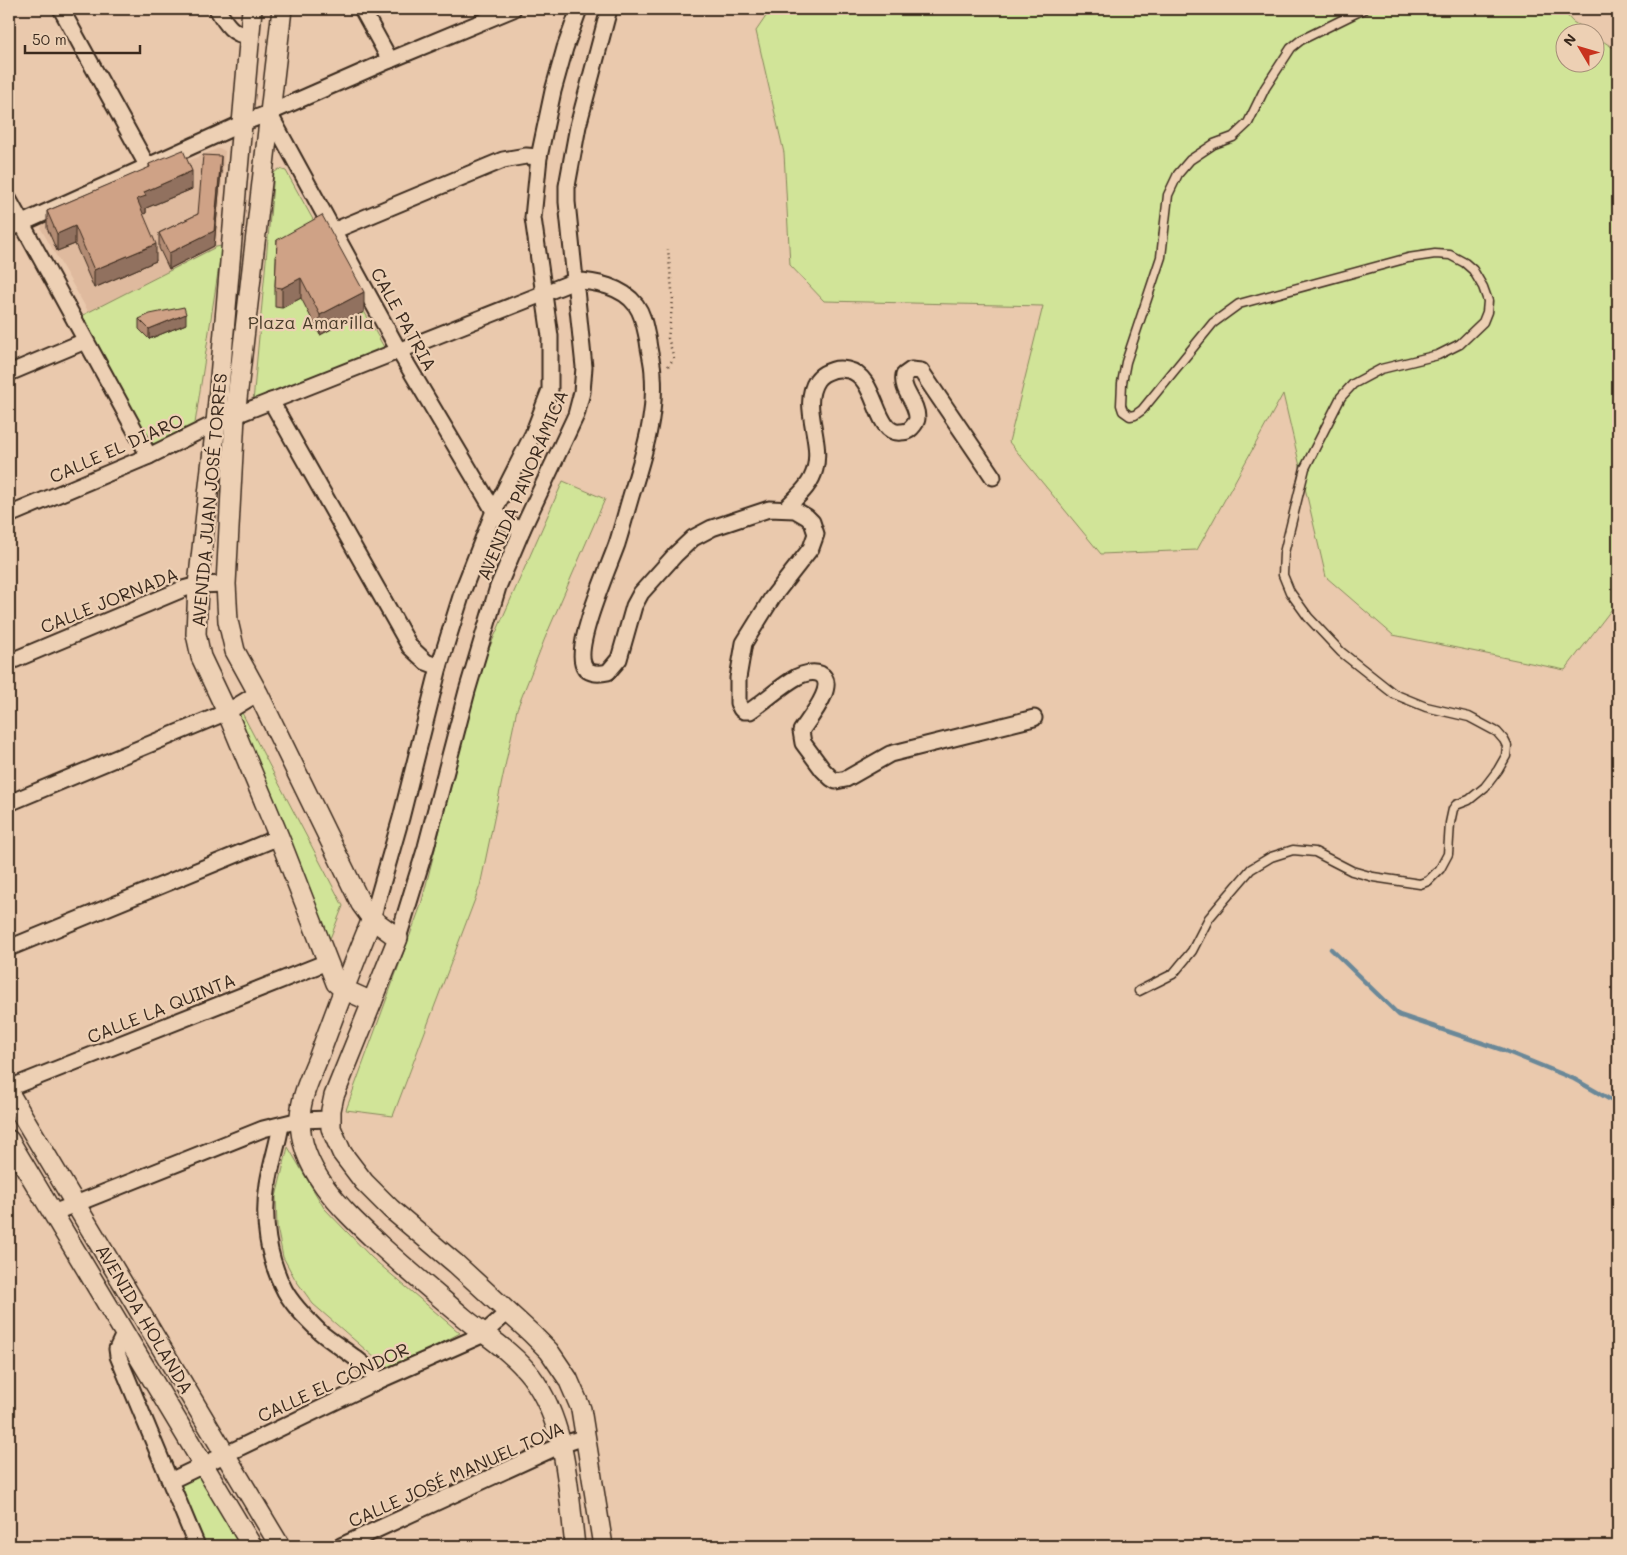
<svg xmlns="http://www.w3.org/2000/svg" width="1627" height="1555" font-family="Mali,sans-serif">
	<rect width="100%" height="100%" fill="#eac9ad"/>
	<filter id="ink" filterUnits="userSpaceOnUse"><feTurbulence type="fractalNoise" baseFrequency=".02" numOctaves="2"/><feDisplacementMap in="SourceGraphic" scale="10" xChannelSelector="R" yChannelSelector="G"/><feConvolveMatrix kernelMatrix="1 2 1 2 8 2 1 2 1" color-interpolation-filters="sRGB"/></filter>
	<g filter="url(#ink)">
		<polygon fill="#dfba9e" points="219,148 225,151 216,247 89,313 41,229 43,222"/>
		<g fill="#d1e498" stroke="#86875b">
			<polygon points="771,9 1561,9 1573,22 1589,32 1564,32 1564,62 1594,62 1595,36 1618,51 1618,601 1565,670 1393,635 1326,577 1283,394 1197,550 1101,554 1009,442 1043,306 824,301 790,265 784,153 756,31"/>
			<polygon points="279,169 286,171 385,349 253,402 274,173"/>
			<polygon points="222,246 194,430 157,445 150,442 79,317 216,247"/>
			<polygon points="563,481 605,499 545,638 517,709 480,886 393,1116 346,1110 421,905 480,669"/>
			<polygon points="241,711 343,906 325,951 231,718"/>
			<polygon points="288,1147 324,1208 372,1258 460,1333 390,1371 313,1304 295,1279 283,1257 277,1227 276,1197"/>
			<polygon points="201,1474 246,1546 206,1546 180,1485 183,1480"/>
		</g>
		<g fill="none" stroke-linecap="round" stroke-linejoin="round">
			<polyline stroke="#6a8898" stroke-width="4.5" points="1331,949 1399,1015 1503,1050 1574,1079 1618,1104"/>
			<g stroke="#3b2a1e" stroke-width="11">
				<polyline id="service" points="1139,991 1173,974 1192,951 1209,918 1220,905 1251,869 1271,857 1293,850 1315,852 1352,871 1373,877 1420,884 1428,881 1440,869 1448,854 1450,823 1453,809 1456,805 1469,800 1485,787 1498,770 1506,756 1507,746 1504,740 1497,732 1469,717 1426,707 1394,694 1341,652 1308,617 1290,592 1283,575 1284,553 1305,468 1341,397 1353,384 1381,369 1438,355 1460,344 1483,322 1487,312 1488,301 1483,287 1473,270 1465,263 1450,255 1435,254 1408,258 1239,304 1213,323 1142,410 1135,415 1130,416 1123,411 1121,405 1122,383 1126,362 1161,257 1168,195 1178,174 1190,160 1214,144 1233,137 1248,123 1265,88 1291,48 1301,40 1364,9"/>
			</g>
			<g stroke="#3b2a1e" stroke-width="19">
				<g id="minor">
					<polyline points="61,9 148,167"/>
					<path d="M217,9c8,13 15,26 32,27"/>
					<polyline points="362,9 390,60"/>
					<polyline points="269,113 399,351 494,511 504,522 522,530"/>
					<polyline points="9,200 149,456"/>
					<polyline points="9,229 243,123 269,113 390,60 513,9"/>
					<polyline points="333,231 503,160 526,156 539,157"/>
					<polyline points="9,373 85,341"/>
					<polyline points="271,401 410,647 426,662 439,667"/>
					<path d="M788,509v-3c11,-11 23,-21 27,-37 8,-29 -15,-64 2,-89 4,-6 10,-8 16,-10 6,-2 10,-1 15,0 30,6 26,66 53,62 3,0 5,0 8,-2 3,-2 8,-8 8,-12 0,-17 -16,-26 -13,-43l7,-5 10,1 72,106"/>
					<path d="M9,515l140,-59 67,-33 359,-142c20,0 48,6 61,24 8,11 9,24 12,36 1,11 5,22 5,34 3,38 -8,75 -19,111 -6,19 -11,39 -17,58 -9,25 -41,97 -34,119 3,12 16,11 25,9l11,-13 15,-53 7,-13 35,-39 17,-16 19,-10 57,-19 26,1 12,7 5,5 4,12 -5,14 -39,50 -28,45 -6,35v25l3,6 3,2h6c15,-10 32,-26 47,-34 6,-3 16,-6 23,-3 19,10 -12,46 -19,57l2,12 20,27 8,8 5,3 10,-2 44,-25 144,-36"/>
					<polyline points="9,662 183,589 198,585 226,584"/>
					<polyline points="9,803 227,712 258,693"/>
					<polyline points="372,919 401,818 439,667 463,590 494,511 533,434 550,390 550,336 533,218 539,157 553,91 565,48 579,9"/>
					<polyline points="398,938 426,847 467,691 498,587 522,530 576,415 582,392 584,367 567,202 567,186 578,126 609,9"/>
					<polyline points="9,948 279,837"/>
					<polyline points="9,1088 327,962"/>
					<path d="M281,1125c-3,19 -10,39 -13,59 -6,36 0,75 17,107 9,16 23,29 35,41 17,15 46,29 58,49"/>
					<polyline points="53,1213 263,1129 300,1120 330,1119"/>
					<polyline points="124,1334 117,1349 118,1356 197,1546"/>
					<polyline points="170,1481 378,1381 482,1335 508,1312"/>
					<polyline points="341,1546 561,1445 585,1437"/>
				</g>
			</g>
			<g stroke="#3b2a1e" stroke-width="22">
				<g id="tertiary">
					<polyline points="252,9 216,423 198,585 196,634 201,657 227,712 279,837 336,983 343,989 372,1002"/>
					<polyline points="282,9 235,416 226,584 228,621 235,651 258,693 361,904 372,919 398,938 334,1096 331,1110 331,1128 342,1153 364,1182 391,1209 456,1264 532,1334 549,1351 568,1379 581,1409 603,1546"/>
					<path d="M372,919c-19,45 -36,91 -53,137 -8,20 -18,40 -19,61 -1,54 44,94 80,128 27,25 55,48 83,72 23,19 50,35 68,59 36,48 37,113 44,170"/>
					<polyline points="9,1093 280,1546"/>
					<polyline points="9,1140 252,1546"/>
				</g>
			</g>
			<polyline stroke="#3b2a1e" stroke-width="2.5" stroke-dasharray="1 4" stroke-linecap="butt" points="668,366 674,358 668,338 673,300 668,249"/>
			<use href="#service" stroke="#edd0b4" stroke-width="8"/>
			<use href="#minor" stroke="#edd0b4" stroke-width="15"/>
			<use href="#tertiary" stroke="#edd0b4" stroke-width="19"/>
		</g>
		<g fill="#b28b73" stroke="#3b2a1e">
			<polygon points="149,164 192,189 146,208 146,213 143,214 156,261 94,288 75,244 57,251 47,228 47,211 149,168"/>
			<polygon points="221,171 214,246 169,269 159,248 159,233 198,214"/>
			<polygon points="277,240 364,312 320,335 301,298 282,308 275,307 275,287"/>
			<polygon points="139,319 186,324 149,339 139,329"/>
		</g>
		<g fill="#91715e" stroke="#3b2a1e">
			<polygon points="221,156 221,171 214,246 169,269 169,253 214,231"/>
			<polygon points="192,171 192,189 146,208 146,213 137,217 137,199 144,192"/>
			<polygon points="75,226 75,244 57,251 57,234"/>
			<polygon points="156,244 156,261 94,288 94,270"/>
			<polygon points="301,278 301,298 282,308 282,288"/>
			<polygon points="364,292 364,312 320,335 320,315"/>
			<polygon points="186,314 186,324 149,339 149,329"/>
		</g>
		<g fill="#cfa286" stroke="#3b2a1e">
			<polygon points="183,150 192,171 144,192 146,196 137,199 156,244 94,270 75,226 57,234 47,211 150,167 149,164"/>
			<polygon points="203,155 221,156 214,231 169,253 159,233 198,214"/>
			<polygon points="322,215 364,292 320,315 301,278 282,288 275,287 277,240"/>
			<polygon points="184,307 186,314 149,329 139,319 150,314"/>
		</g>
	</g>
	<g text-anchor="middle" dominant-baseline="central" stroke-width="4.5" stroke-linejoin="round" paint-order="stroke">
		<g font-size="18" fill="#3b2a1e" stroke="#edd0b4">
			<text transform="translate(404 319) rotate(61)">CALE PATRIA</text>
			<text transform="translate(116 448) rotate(-24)">CALLE EL DIARO</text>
			<text transform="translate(522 485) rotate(-67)">AVENIDA PANORÁMICA</text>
			<text transform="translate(209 500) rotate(-85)">AVENIDA JUAN JOSÉ TORRES</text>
			<text transform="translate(109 600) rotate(-22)">CALLE JORNADA</text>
			<text transform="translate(161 1008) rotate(-22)">CALLE LA QUINTA</text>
			<text transform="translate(145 1319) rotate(59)">AVENIDA HOLANDA</text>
			<text transform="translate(333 1382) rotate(-25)">CALLE EL CÓNDOR</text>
			<text transform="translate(456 1474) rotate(-24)">CALLE JOSÉ MANUEL TOVA</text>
		</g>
		<g font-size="18" fill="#4a3d2a" stroke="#edd0b4">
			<text x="311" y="322">Plaza Amarilla</text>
		</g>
	</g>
	<rect width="1627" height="1555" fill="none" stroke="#edd0b4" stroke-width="30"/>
	<rect x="15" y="15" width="1597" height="1525" fill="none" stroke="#3b2a1e" stroke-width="2" filter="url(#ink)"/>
	<g transform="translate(1580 48) rotate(308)"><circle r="24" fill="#edd0b4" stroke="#a68e78"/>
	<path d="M0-4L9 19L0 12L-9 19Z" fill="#c8321e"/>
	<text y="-8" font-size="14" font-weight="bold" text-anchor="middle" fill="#3b2a1e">N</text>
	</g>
	<path d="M25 45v8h115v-8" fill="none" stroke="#3b2a1e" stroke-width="2.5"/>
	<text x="32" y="45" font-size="15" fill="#3b2a1e" stroke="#edd0b4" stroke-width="4" paint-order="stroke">50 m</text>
</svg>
